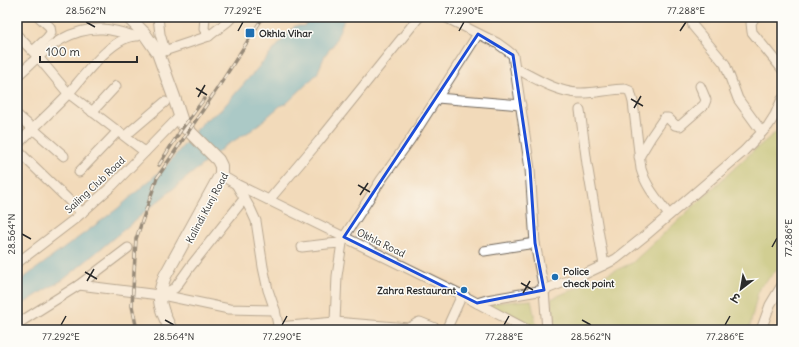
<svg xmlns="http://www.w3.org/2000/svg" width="799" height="347" font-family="Delius,'Playpen Sans Deva',sans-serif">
	<rect width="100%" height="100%" fill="#fdfcf7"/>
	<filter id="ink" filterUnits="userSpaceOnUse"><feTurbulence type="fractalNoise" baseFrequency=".025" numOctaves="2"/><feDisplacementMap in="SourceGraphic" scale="8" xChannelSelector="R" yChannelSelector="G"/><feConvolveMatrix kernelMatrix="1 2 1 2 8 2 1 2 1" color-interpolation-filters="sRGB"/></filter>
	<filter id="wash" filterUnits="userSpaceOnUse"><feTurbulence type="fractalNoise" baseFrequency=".012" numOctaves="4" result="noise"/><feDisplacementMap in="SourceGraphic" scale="16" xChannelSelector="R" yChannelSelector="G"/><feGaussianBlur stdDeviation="0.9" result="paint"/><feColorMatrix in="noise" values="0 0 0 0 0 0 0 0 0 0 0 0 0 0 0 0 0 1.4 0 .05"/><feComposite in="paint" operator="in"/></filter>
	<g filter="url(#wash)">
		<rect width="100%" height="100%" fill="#f2daba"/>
		<g fill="#a8bf64" stroke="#6a7548">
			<polygon points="782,127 782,265 759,288 749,330 556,330 551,299 632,263 753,151"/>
			<polygon points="531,300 537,329 492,310 491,303"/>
		</g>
		<polygon fill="#56b3d4" stroke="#406f80" points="312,17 345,17 334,44 325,55 317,74 286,104 280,106 252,130 225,146 63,280 43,291 17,308 17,283 117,209 166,166 205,120 220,111 291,30 295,26 304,26"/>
	</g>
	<g filter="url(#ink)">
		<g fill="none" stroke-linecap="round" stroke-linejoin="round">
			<g stroke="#71685d" stroke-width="11">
				<g id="minor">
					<polyline points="158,17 160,34 165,51"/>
					<polyline points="205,17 204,29 209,36"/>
					<polyline points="445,17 497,43 508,51 513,55 530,169 535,243 544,290 547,330"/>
					<polyline points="691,17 693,26 725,64 738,99 762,132"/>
					<polyline points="755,17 751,23 752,32 782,69"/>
					<polyline points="17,35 38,57 68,93 145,152"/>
					<polyline points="33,51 47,38 51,33 50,27 39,17"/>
					<polyline points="158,53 209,36 227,22 232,17"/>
					<path d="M515,68c20,10 41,24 63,25 15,1 32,-4 47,-4l5,2 3,11 8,67c5,18 17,31 28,46"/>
					<path d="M17,76c26,-23 48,-49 86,-47 11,1 21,4 31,7"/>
					<polyline points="437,98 521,105"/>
					<polyline points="580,110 587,164 604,265"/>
					<polyline points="92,112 116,86"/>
					<polyline points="17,115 64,156"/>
					<polyline points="125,136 165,102"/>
					<path d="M17,145c17,-18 35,-34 52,-52 15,-17 45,-59 69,-57"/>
					<polyline points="17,150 82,213"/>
					<polyline points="639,157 651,137 664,118 668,118 675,125 680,126 704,105 706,100 700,86"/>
					<polyline points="79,172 118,131"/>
					<polyline points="224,177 236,184 462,295 528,330"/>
					<polyline points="236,184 251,210 256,221 263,267 268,290 275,310 279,330"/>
					<polyline points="269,200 319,141 419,17"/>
					<polyline points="302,247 327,244 342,243"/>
					<polyline points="484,251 535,243"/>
					<polyline points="17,263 76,218 112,186 180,116"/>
					<polyline points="79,285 167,296 229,309 275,310"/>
					<polyline points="167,292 175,288 190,267 244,199"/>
					<polyline points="477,303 487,300 544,290 585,274 604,265 616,259 646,235 743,152 768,126 775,115 782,99"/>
					<polyline points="335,322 337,276 342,243 344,237 381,180 410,140 478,34"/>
					<polyline points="17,324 79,285 128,248"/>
					<path d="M278,327l57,-5 73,6c5,-1 7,-5 12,-6l20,8"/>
					<polyline points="446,330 462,295"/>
					<polyline points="761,330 770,305 782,285"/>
				</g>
			</g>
			<g stroke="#71685d" stroke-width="14">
				<path id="major" d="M128,17l16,16 14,20 16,44 9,28 35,35 3,6v8l-56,102c-2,6 -5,13 -5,20 -1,11 6,24 11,34"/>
			</g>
			<use href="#minor" stroke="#fff" stroke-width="9"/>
			<use href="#major" stroke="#fff" stroke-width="12"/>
			<g stroke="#2b2b2b" stroke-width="3.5">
				<g id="rail">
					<polyline points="159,165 181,130 204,99"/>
					<polyline points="137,330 132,306 136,239 157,178 219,86 263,17"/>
				</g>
			</g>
			<use href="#rail" stroke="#fdfcf7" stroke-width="2" stroke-dasharray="6" stroke-linecap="butt"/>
		</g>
	</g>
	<path d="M0 0H799V347H0ZM478,34l35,21 17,114 5,74 9,47 -67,13 -133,-66z" fill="#f2daba" fill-opacity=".55" fill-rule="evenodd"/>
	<path fill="none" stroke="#1d4ed8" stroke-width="3" stroke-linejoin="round" d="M478,34l35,21 17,114 5,74 9,47 -67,13 -133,-66z"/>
	<path fill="none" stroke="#2b2b2b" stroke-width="1.5" d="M86,22l9,5M238,31l5,-9M459,31l5,-9M680,31l6,-9M196,88l11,7M198,97l7,-12M631,99l12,7M634,108l7,-12M358,185l12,7M360,195l8,-12M22,234l9,5M772,247l5,-9M85,272l12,7M87,281l7,-12M521,283l12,7M523,293l7,-12M165,320l9,5M582,320l9,5M61,325l5,-9M282,325l5,-9M504,325l5,-9M725,325l5,-9"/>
	<g fill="#1f6fb2" stroke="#fdfcf7" stroke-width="1.5">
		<rect x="245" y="28" width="10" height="10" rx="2"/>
		<circle cx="555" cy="277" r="4"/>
		<circle cx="464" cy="290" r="4"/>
	</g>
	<g text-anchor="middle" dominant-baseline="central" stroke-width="3" stroke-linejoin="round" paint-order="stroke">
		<g font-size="10" font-weight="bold" fill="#2b2b2b" stroke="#fdfcf7" text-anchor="start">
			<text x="259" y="33">Okhla Vihar</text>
			<text x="563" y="271">Police<tspan x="563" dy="12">check point</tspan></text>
			<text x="456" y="290" text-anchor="end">Zahra Restaurant</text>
		</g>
		<g font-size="10" fill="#2b2b2b" stroke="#fdfcf7">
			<text transform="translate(95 185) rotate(-43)">Sailing Club Road</text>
			<text transform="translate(207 208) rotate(-62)">Kalindi Kunj Road</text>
			<text transform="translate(381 243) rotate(26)">Okhla Road</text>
		</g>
	</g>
	<rect width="799" height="347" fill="none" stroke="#fdfcf7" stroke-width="44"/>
	<g transform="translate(741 289) rotate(211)" stroke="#fdfcf7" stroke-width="3" paint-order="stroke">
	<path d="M0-3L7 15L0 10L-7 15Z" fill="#2b2b2b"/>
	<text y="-6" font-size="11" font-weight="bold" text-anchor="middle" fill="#2b2b2b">उ</text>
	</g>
	<path d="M40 56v6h97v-6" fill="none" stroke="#2b2b2b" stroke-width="2"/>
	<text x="46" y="56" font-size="12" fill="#2b2b2b" stroke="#fdfcf7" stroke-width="3" paint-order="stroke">100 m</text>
	<rect x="22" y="22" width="755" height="303" fill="none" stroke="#2b2b2b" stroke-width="1.5"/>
	<g font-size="10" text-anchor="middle" fill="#2b2b2b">
		<text x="86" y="14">28.562°N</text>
		<text x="243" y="14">77.292°E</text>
		<text x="464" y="14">77.290°E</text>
		<text x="686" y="14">77.288°E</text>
		<text transform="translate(11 234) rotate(-90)" y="4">28.564°N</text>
		<text transform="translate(788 238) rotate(-90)" y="4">77.286°E</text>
		<text x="61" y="340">77.292°E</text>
		<text x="174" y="340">28.564°N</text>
		<text x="282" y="340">77.290°E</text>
		<text x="504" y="340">77.288°E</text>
		<text x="591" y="340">28.562°N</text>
		<text x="725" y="340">77.286°E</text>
	</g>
</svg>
